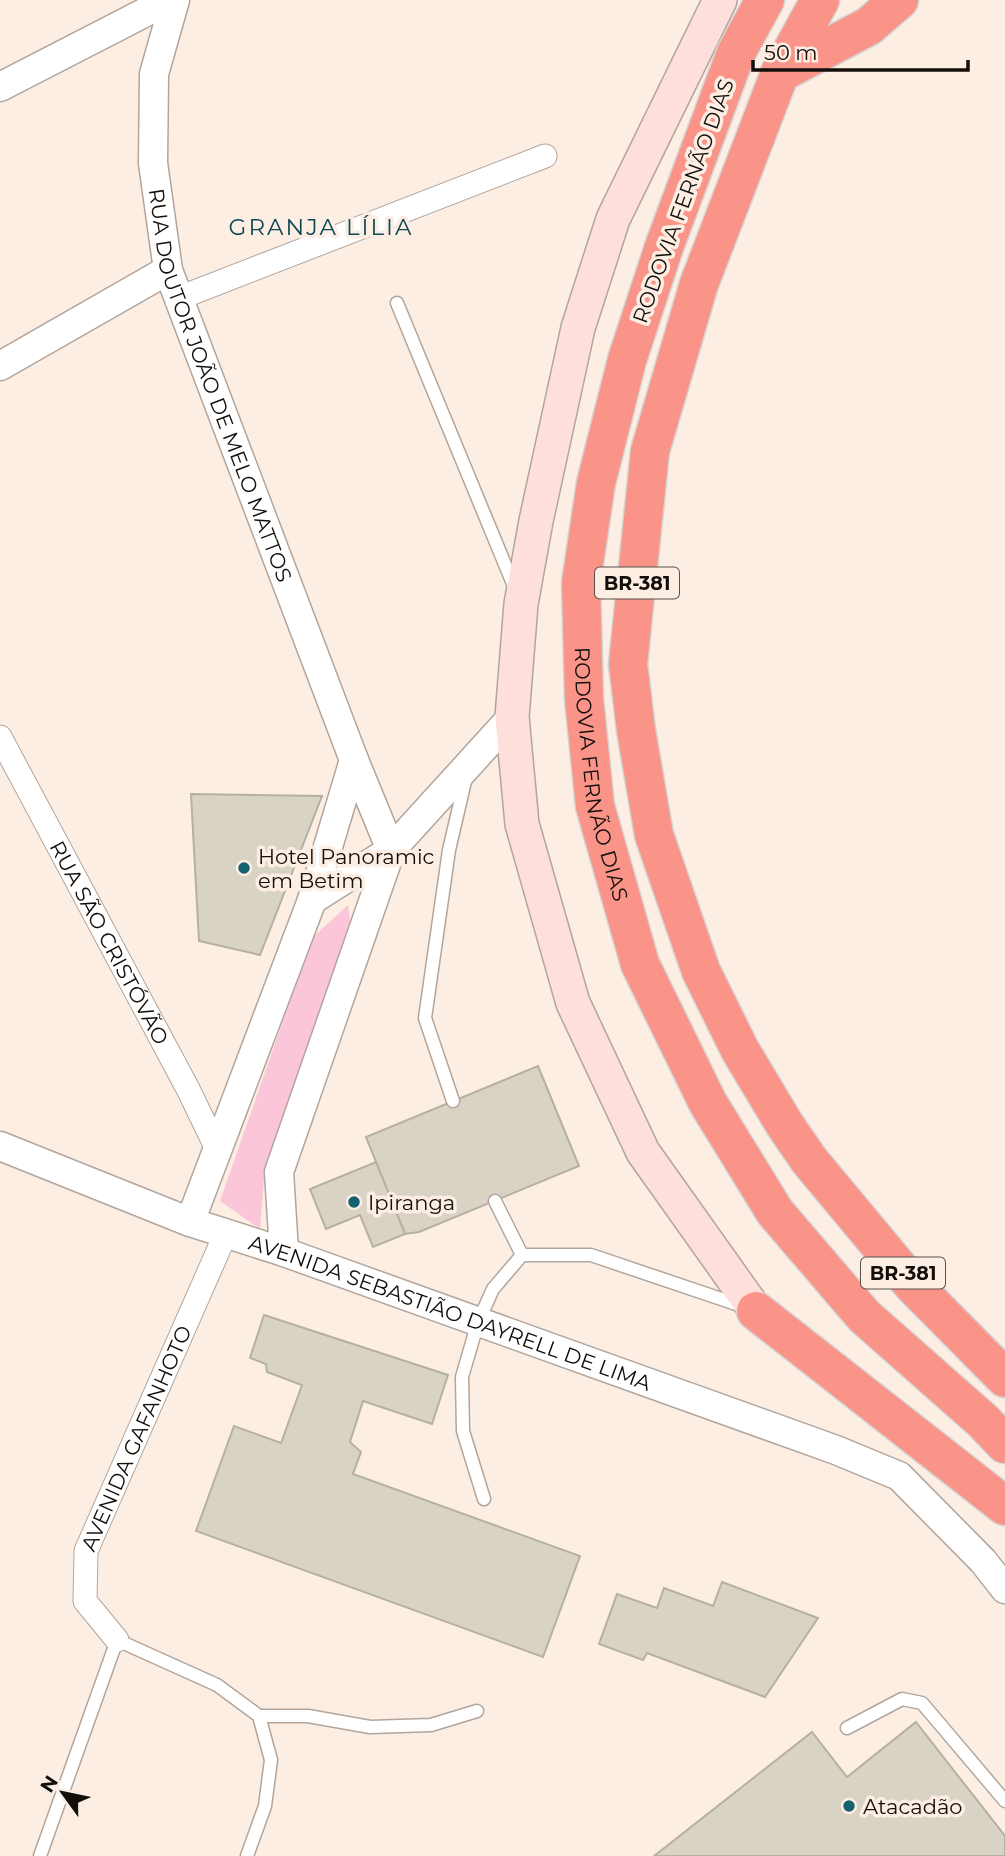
<svg xmlns="http://www.w3.org/2000/svg" width="1005" height="1856" font-family="Montserrat,sans-serif">
	<rect width="100%" height="100%" fill="#fdeee4"/>
	<polygon fill="#fbc6d9" points="348,905 350,921 265,1169 260,1229 220,1201 312,938"/>
	<g fill="#d9d3c5" stroke="#b6b0a2" stroke-width="2">
		<polygon points="191,794 322,796 260,955 199,941"/>
		<polygon points="538,1066 579,1166 419,1232 405,1234 366,1137"/>
		<polygon points="376,1162 405,1234 373,1247 360,1215 326,1229 310,1189"/>
		<polygon points="264,1315 448,1375 432,1424 363,1401 350,1442 361,1452 353,1474 580,1556 543,1657 196,1531 234,1426 281,1443 302,1385 267,1372 266,1364 250,1358"/>
		<polygon points="722,1582 818,1618 765,1697 647,1653 643,1660 599,1644 617,1594 657,1608 664,1588 713,1606"/>
		<polygon points="916,1722 1005,1836 1005,1856 654,1856 812,1732 847,1777"/>
	</g>
	<g fill="none" stroke-linecap="round" stroke-linejoin="round">
		<g stroke="#b2a59c" stroke-width="15">
			<g id="service">
				<polyline points="397,303 516,591"/>
				<polyline points="453,1101 425,1018 449,850 466,777"/>
				<polyline points="495,1201 522,1255"/>
				<polyline points="484,1499 463,1431 462,1377 478,1322 493,1289 522,1255 591,1255 745,1307"/>
				<polyline points="259,1716 308,1716 370,1727 431,1725 477,1711"/>
				<polyline points="847,1728 902,1699 922,1703 1005,1801"/>
				<polyline points="40,1856 117,1640 217,1685 259,1716 271,1760 265,1806 247,1856"/>
			</g>
		</g>
		<g stroke="#b2a59c" stroke-width="25">
			<g id="minor">
				<polyline points="178,295 192,293 545,156"/>
				<path id="s1" d="M0,737l188,352 29,60"/>
				<path id="s2" d="M117,1640l-32,-39 1,-50 140,-318"/>
			</g>
		</g>
		<g stroke="#b2a59c" stroke-width="31">
			<g id="tertiary">
				<path id="s3" d="M175,0l-21,74 -1,89 15,107 186,490 37,90"/>
				<polyline points="0,87 169,0"/>
				<polyline points="0,366 168,270"/>
				<polyline points="312,900 391,850 512,717"/>
				<path id="s4" d="M0,1146l190,76 94,30 552,198 63,26 84,85 22,28"/>
				<polyline points="190,1222 312,900 354,760"/>
				<polyline points="284,1252 279,1172 391,850"/>
			</g>
		</g>
		<g stroke="#b2a59c" stroke-width="36">
			<polyline id="secondary" points="720,0 613,219 578,328 536,521 521,604 512,717 522,824 573,1003 643,1152 756,1311"/>
		</g>
		<g stroke="#d4d4d3" stroke-width="41">
			<g id="motorway">
				<path id="s5" d="M765,0l-29,53 -72,194 -37,113 -31,123 -15,100 3,116 11,107 45,158 68,139 67,109 89,104 119,105 22,23"/>
				<polyline points="820,0 780,73 699,284 650,451 628,664 636,730 654,835 701,971 740,1050 785,1125 809,1160 913,1285 1005,1378"/>
				<polyline points="780,73 869,26 899,0"/>
				<polyline points="756,1311 1005,1506"/>
			</g>
		</g>
		<use href="#service" stroke="#fff" stroke-width="12"/>
		<use href="#minor" stroke="#fff" stroke-width="23"/>
		<use href="#tertiary" stroke="#fff" stroke-width="28"/>
		<use href="#secondary" stroke="#fedfdb" stroke-width="33"/>
		<use href="#motorway" stroke="#fa9388" stroke-width="38"/>
	</g>
	<g fill="#16616e" stroke="#fdeee4" stroke-width="2.5">
		<circle cx="244" cy="868" r="7"/>
		<circle cx="354" cy="1202" r="7"/>
		<circle cx="849" cy="1806" r="7"/>
	</g>
	<g text-anchor="middle" dominant-baseline="central" stroke-width="7" stroke-linejoin="round" paint-order="stroke">
		<g fill="#fdeee4" stroke="#58514b" stroke-width="2">
			<rect x="595" y="567.5" width="84" height="31" rx="5"/>
			<rect x="861" y="1257.5" width="84" height="31" rx="5"/>
		</g>
		<g font-size="19" font-weight="bold" fill="#120e0a">
			<text x="637" y="583">BR-381</text>
			<text x="903" y="1273">BR-381</text>
		</g>
		<g font-size="21" fill="#120e0a" stroke="#fdeee4">
			<text transform="translate(683 201) rotate(-70)">RODOVIA FERNÃO DIAS</text>
			<text stroke="none"><textPath href="#s3" startOffset="399">RUA DOUTOR JOÃO DE MELO MATTOS</textPath></text>
			<text stroke="none"><textPath href="#s5" startOffset="807">RODOVIA FERNÃO DIAS</textPath></text>
			<text stroke="none"><textPath href="#s1" startOffset="233">RUA SÃO CRISTÓVÃO</textPath></text>
			<text stroke="none"><textPath href="#s4" startOffset="480">AVENIDA SEBASTIÃO DAYRELL DE LIMA</textPath></text>
			<text stroke="none"><textPath href="#s2" startOffset="224">AVENIDA GAFANHOTO</textPath></text>
		</g>
		<g font-size="21" fill="#120e0a" stroke="#fdeee4" text-anchor="start">
			<text x="258" y="856">Hotel Panoramic<tspan x="258" dy="24">em Betim</tspan></text>
			<text x="368" y="1202">Ipiranga</text>
			<text x="863" y="1806">Atacadão</text>
		</g>
		<g font-size="23" letter-spacing="2" fill="#0d4953" stroke="#fdeee4">
			<text x="321" y="227">GRANJA LÍLIA</text>
		</g>
	</g>
	<g transform="translate(63 1793) rotate(303)" stroke="#fdeee4" stroke-width="5" paint-order="stroke">
	<path d="M0-5L12 26L0 18L-12 26Z" fill="#120e0a"/>
	<text y="-10" font-size="19" font-weight="bold" text-anchor="middle" fill="#120e0a">N</text>
	</g>
	<path d="M753 60v10h215v-10" fill="none" stroke="#120e0a" stroke-width="3.5"/>
	<text x="764" y="60" font-size="21" fill="#120e0a" stroke="#fdeee4" stroke-width="5" paint-order="stroke">50 m</text>
</svg>
